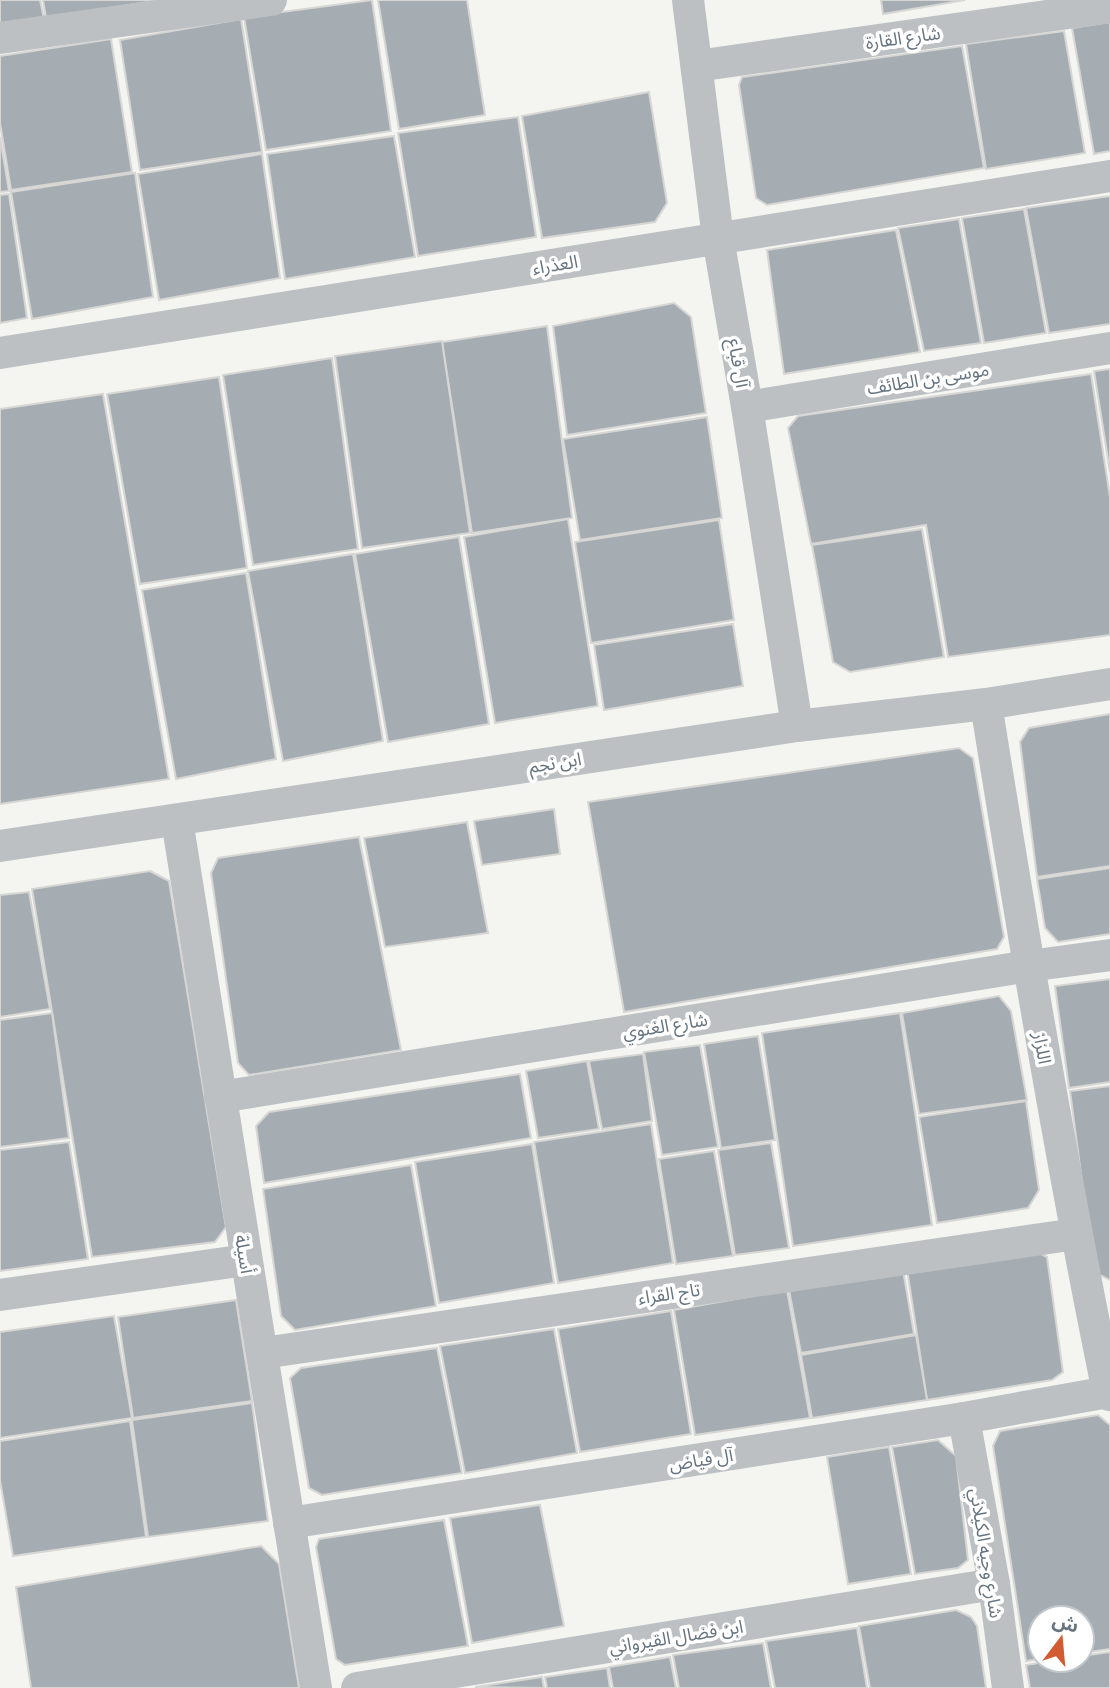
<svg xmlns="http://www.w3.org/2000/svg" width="1110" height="1688" font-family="Ubuntu,'Noto Sans Arabic',sans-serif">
	<rect width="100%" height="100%" fill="#f4f5f1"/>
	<g fill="#a6adb2" stroke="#d6d6d4" stroke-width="2">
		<polygon points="0,0 40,0 44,19 0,25"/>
		<polygon points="43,0 161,0 46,18"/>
		<polygon points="372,0 391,131 266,150 244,17"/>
		<polygon points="378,0 467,0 485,115 399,129"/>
		<polygon points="881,0 965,0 883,14"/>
		<polygon points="241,19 262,152 140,170 120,40"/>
		<polygon points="1110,22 1110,151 1094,154 1072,28"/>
		<polygon points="1064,31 1085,153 986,169 966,44"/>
		<polygon points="111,39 132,172 11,190 0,123 0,56"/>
		<polygon points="962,46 984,168 767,205 756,198 739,85 742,77"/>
		<polygon points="649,92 667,203 655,222 542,238 522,116"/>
		<polygon points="518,117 536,237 418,256 398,133"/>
		<polygon points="394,136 415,257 285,279 267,154"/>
		<polygon points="0,137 9,191 0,192"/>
		<polygon points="262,154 280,278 159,300 138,174"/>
		<polygon points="135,173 153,297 32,319 11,192"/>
		<polygon points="9,194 27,318 0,323 0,195"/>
		<polygon points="1110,196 1110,324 1049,333 1026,208"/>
		<polygon points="1024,209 1046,333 984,343 962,218"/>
		<polygon points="959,219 981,343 924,351 898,228"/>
		<polygon points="896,230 920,352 784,374 767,250"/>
		<polygon points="674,303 691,317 706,413 567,435 553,326"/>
		<polygon points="547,326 572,518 472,533 442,342"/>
		<polygon points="442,341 470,533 362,548 335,356"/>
		<polygon points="332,358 358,549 253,565 223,375"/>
		<polygon points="1110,369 1110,472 1094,371"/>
		<polygon points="1091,374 1110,497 1110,635 948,657 926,525 811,544 788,428 798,416"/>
		<polygon points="219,377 247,568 140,584 107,394"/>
		<polygon points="103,394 169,779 0,804 0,409"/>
		<polygon points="707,417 722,518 580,540 563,439"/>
		<polygon points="568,519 598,706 495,723 464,537"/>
		<polygon points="719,520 734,620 591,643 575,542"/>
		<polygon points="922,529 944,657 850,672 833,662 812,545"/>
		<polygon points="459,537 489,724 388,742 355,554"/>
		<polygon points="353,554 383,741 283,761 248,571"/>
		<polygon points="246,573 276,759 176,779 142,590"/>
		<polygon points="733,624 743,686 604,710 594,645"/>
		<polygon points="1110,714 1110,866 1037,877 1020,742 1029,728"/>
		<polygon points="959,748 973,758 1004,937 997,949 624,1012 588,802"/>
		<polygon points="554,809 560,854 482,865 474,821"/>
		<polygon points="467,822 488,933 385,947 364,838"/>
		<polygon points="359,837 401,1050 249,1075 238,1063 211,873 218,858"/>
		<polygon points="1110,868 1110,934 1058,942 1045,928 1037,879"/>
		<polygon points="150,871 169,881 226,1227 215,1242 92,1257 32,889"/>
		<polygon points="29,892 50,1009 0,1017 0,895"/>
		<polygon points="1110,979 1110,1082 1069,1088 1055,986"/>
		<polygon points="999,996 1011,1011 1027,1100 919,1114 902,1013"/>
		<polygon points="52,1013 69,1138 0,1147 0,1020"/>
		<polygon points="900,1013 932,1225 793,1246 762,1033"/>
		<polygon points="758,1036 775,1140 721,1148 704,1044"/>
		<polygon points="700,1045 718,1147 662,1155 644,1052"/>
		<polygon points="643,1054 652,1121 602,1129 589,1061"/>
		<polygon points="587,1061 599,1129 538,1138 526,1071"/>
		<polygon points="520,1074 531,1138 264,1183 256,1126 269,1112"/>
		<polygon points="1110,1086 1110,1280 1094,1272 1070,1091"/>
		<polygon points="1026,1101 1039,1190 1028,1208 937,1223 919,1117"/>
		<polygon points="651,1124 673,1263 558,1283 534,1142"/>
		<polygon points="69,1142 88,1259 0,1271 0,1150"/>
		<polygon points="771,1143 789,1248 735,1255 718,1150"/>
		<polygon points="532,1144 554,1283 439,1303 415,1162"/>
		<polygon points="714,1151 733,1256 676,1264 659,1159"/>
		<polygon points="411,1165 436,1306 295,1330 281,1316 263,1189"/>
		<polygon points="1036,1251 1047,1257 1063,1372 1052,1380 927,1400 907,1269"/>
		<polygon points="903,1270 914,1334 801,1353 789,1290"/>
		<polygon points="787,1290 810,1418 695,1435 674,1310"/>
		<polygon points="236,1300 252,1401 133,1418 118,1317"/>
		<polygon points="671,1311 691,1434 580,1452 558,1329"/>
		<polygon points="114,1316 132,1418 0,1438 0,1332"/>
		<polygon points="554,1329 577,1453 465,1473 440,1346"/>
		<polygon points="916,1335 927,1400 812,1418 801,1355"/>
		<polygon points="437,1348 462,1473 322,1495 309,1488 290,1378 301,1368"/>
		<polygon points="252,1403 268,1521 148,1537 132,1420"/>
		<polygon points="1098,1415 1110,1425 1110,1649 1082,1653 1082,1618 1040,1618 1040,1659 1026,1661 993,1446 1000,1431"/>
		<polygon points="130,1421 146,1537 13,1556 0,1480 0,1441"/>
		<polygon points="938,1440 956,1456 968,1560 958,1568 915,1574 892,1447"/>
		<polygon points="889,1447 911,1574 848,1584 827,1457"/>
		<polygon points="540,1505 564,1626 472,1643 450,1518"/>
		<polygon points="444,1520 468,1646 345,1665 336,1659 316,1547 319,1539"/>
		<polygon points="261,1546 279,1564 299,1688 31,1688 16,1587"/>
		<polygon points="956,1610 971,1617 977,1626 986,1688 870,1688 859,1626"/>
		<polygon points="857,1628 867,1688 775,1688 766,1641"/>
		<polygon points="763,1643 771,1688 679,1688 673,1655"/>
		<polygon points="1110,1652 1110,1688 1030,1688 1026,1665 1057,1660 1082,1660 1082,1656"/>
		<polygon points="670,1657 676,1688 613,1688 609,1667"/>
		<polygon points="607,1668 610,1688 547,1688 545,1677"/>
		<polygon points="542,1677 544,1688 475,1687"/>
	</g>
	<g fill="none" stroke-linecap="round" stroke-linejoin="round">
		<g stroke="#bcc0c3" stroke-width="32">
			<polyline points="688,0 718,238 747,407 797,726"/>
			<polyline points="0,38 271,0"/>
			<polyline points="697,66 1110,7"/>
			<polyline points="0,353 1110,176"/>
			<polyline points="747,407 1110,348"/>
			<path d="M986,704c37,230 75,459 122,688l2,3"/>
			<path d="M177,820c45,289 92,579 139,868"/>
			<polyline points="0,846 797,726 986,704 1110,684"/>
			<polyline points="220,1097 1029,966 1110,955"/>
			<polyline points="0,1295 246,1260"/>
			<polyline points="263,1353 1076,1234"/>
			<polyline points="964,1418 994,1584 1008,1688"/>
			<polyline points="289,1523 964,1418 1108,1392"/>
			<polyline points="357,1688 994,1584"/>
		</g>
	</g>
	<g text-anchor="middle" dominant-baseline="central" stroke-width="7" stroke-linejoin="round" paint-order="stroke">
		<g font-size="18" fill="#667480" stroke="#fff">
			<text transform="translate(903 37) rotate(-8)">شارع القارة</text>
			<text transform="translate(555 264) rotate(-9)">العذراء</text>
			<text transform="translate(739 363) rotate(80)">آل قباع</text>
			<text transform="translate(928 378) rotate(-9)">موسى بن الطائف</text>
			<text transform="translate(555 762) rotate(-9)">ابن نجم</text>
			<text transform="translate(665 1025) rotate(-9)">شارع الغنوي</text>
			<text transform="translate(1043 1048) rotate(80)">اللزاز</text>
			<text transform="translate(245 1254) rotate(81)">أسيلة</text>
			<text transform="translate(669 1293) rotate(-8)">تاج القراء</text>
			<text transform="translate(701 1459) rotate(-9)">آل فياض</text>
			<text transform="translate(987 1553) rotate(81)">شارع وجيه الكيلاني</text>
			<text transform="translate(676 1636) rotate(-9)">ابن فضال القيرواني</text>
		</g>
	</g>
	<g transform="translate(1061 1639) rotate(16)"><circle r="33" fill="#ffffff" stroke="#c2c7cc" stroke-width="2"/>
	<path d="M0-5L12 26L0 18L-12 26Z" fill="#d35b33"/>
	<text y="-10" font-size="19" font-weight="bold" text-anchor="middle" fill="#667480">ش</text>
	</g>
</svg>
